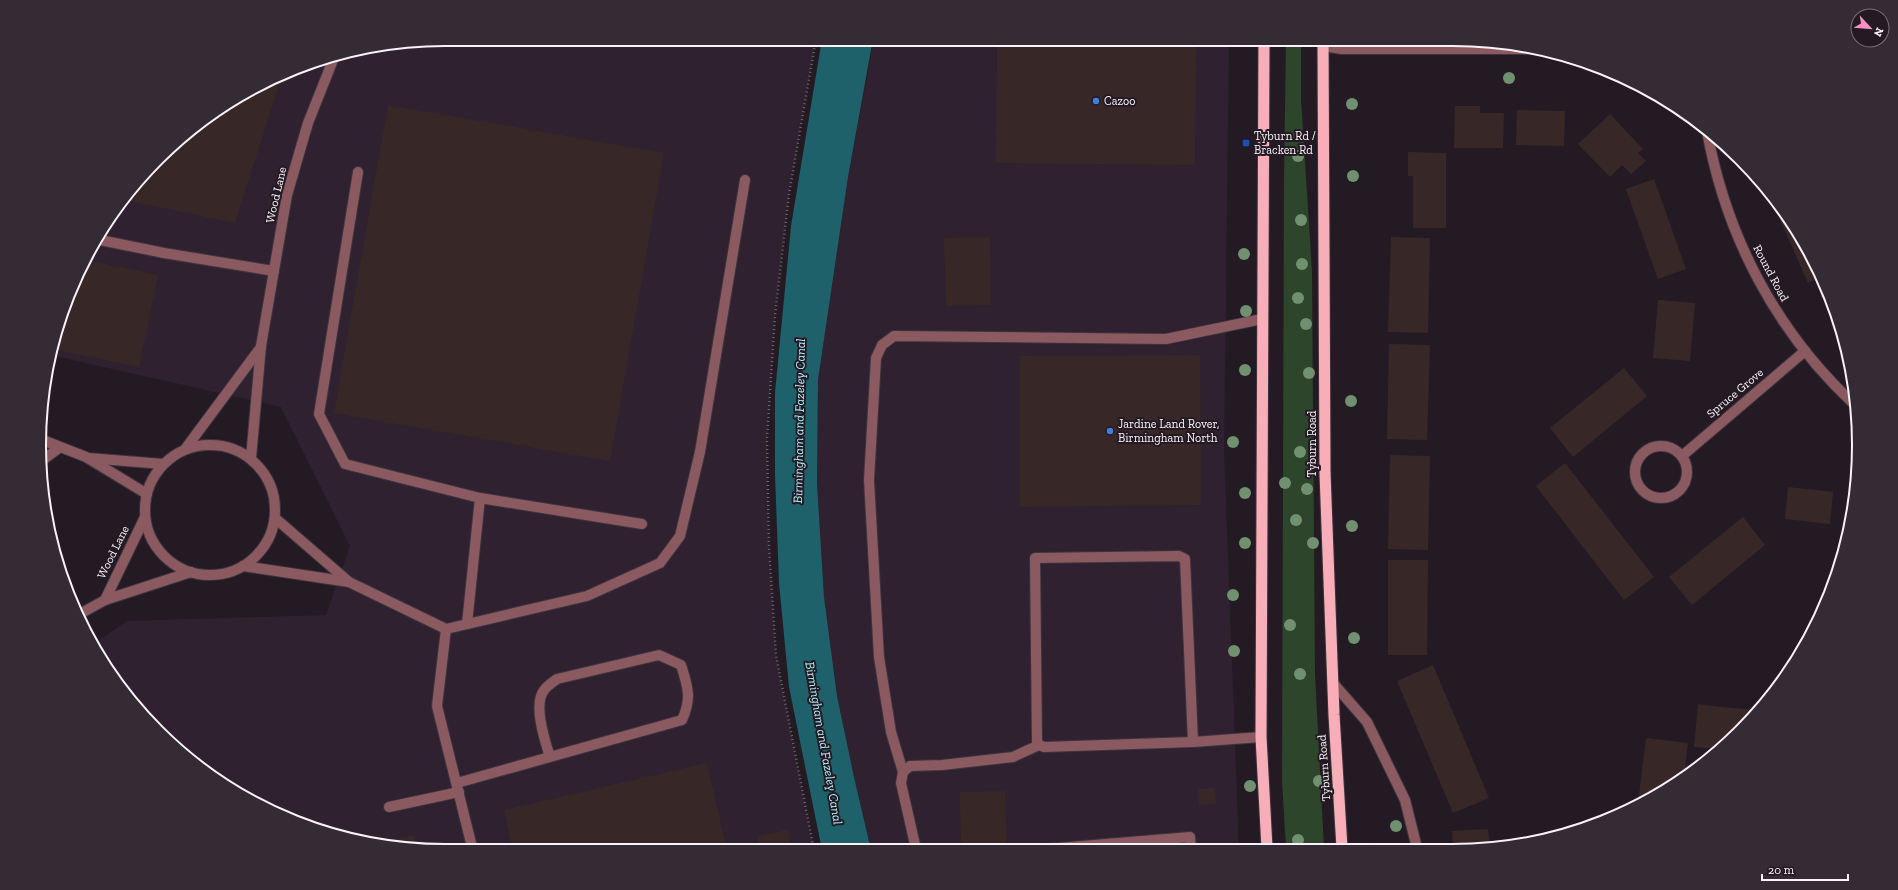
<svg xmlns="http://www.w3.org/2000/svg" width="1898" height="890" font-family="'Zilla Slab',serif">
	<rect width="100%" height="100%" fill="#241a24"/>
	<g fill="#2f2130">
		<polygon points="445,39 816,39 789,194 775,316 767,439 769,546 776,655 814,850 445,851 366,843 290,820 242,796 177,750 123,692 93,648 92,645 127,621 326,615 350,546 281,407 50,355 70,290 94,242 140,177 177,140 242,93 314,61 366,47"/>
		<polygon points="885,39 1229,39 1224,451 1239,848 871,850 854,777 837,696 824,597 817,484 818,380 848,177 873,44 884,44"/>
	</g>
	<polygon fill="#2c452b" points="1286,39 1301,39 1301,99 1312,271 1315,674 1324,848 1286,848 1282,781 1284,179"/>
	<polygon fill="#1e616a" points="822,39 873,39 848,177 818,380 817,484 824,597 837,696 854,777 871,850 822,850 789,687 779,583 775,474 775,393 791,226"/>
	<g fill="#372827">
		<polygon points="997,39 1196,39 1195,165 996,163"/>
		<polygon points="282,75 235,223 124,200 140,177 177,140 242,93"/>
		<polygon points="388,105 664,153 610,461 334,413"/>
		<polygon points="1455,106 1480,106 1480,113 1504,113 1503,148 1454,148"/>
		<polygon points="1517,110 1565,111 1564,146 1516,145"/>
		<polygon points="1610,114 1643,149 1638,153 1646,161 1631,174 1622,165 1610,177 1578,144"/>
		<polygon points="1408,152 1446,153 1446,228 1413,228 1413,176 1408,176"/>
		<polygon points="1654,179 1686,269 1658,279 1626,189"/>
		<polygon points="1773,198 1790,219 1821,277 1808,283 1771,199"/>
		<polygon points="990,237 991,305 946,306 944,238"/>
		<polygon points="1391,237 1430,238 1428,333 1388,332"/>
		<polygon points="85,260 158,275 139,367 52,349 70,290"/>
		<polygon points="1828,290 1836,316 1836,317 1820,296"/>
		<polygon points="1658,300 1695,303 1690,361 1653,358"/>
		<polygon points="1389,344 1430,345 1427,440 1387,439"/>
		<polygon points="1200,355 1201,505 1020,507 1020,356"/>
		<polygon points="1624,368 1647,396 1573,457 1550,428"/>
		<polygon points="1390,455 1430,456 1428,550 1388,549"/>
		<polygon points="1565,463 1654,577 1624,600 1536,486"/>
		<polygon points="1788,487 1833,492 1830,524 1785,519"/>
		<polygon points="1743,517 1765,545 1692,605 1669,577"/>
		<polygon points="1388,560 1428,560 1427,655 1388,655"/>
		<polygon points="1433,665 1489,798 1453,813 1397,681"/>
		<polygon points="1698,704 1722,707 1757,710 1718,749 1694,747"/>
		<polygon points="1646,738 1688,743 1684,776 1638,803"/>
		<polygon points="707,763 727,850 513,851 504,810"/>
		<polygon points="1215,788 1216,804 1199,805 1198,789"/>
		<polygon points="1005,791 1007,849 961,849 960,792"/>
		<polygon points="1488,829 1490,848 1453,848 1452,831"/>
		<polygon points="788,830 792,850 760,850 757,836"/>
		<polygon points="414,835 417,848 376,844"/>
	</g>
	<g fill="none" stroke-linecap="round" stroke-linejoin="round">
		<g stroke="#3e343d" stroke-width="12">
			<g id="service">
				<polyline points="358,172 319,414 345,464 480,498"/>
				<polyline points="95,239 164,253 274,271"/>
				<polyline points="40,439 86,457 147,494"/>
				<polyline points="88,458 163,464"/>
				<polyline points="40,462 59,448"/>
				<polyline points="275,518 349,582 446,629 437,706 473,851"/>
				<polyline points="243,566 349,582"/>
				<polyline points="467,624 480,498 642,524"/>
				<polyline points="446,629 587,596 660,563 680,536 700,452 745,180"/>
				<polyline points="1333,683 1367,722 1405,800 1417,848"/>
				<polyline points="1193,742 1185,559 1179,556 1035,558 1037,741 1039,745 1044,747 1193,742 1261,737"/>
				<polyline points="903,772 891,732 879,657 869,480 876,358 882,345 894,336 1166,339 1262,319"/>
				<path d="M457,783l225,-63c10,-22 6,-33 -1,-55l-22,-10 -102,24c-4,3 -9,6 -12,10 -13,14 0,52 5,68"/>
				<polyline points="389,807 459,792"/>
				<polyline points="916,849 901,783 903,772 910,766 942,765 1013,757 1039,745"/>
				<polyline points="1046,849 1190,837 1191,849"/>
			</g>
		</g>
		<g stroke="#3e343d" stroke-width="12">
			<g id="minor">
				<polyline points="1323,46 1342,49 1540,49"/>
				<path d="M1707,131c19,105 69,201 148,274"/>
				<circle cx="210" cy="510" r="65"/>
				<circle cx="1661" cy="472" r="26"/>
				<polyline points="186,448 261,347"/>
				<polyline points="1682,456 1805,351"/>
				<polyline points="251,458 261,346 287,195 308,123 335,55"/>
				<polyline points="105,600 145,517"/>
				<polyline points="78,615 105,600 191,572"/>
			</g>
		</g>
		<g stroke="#3e343d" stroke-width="13">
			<g id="trunk">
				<polyline points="1264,39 1261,737 1267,848"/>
				<polyline points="1323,39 1325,473 1334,715 1342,848"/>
			</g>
		</g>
		<g stroke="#6e656e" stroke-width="2.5" stroke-dasharray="1 3" stroke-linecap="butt">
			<polyline points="1361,845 1371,844 1371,848"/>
			<polyline points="1312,848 1316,845 1322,845"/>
			<polyline points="814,850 776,655 769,546 767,439 775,316 789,194 816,39"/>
		</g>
		<use href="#service" stroke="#8a5a60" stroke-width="10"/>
		<use href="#minor" stroke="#8a5a60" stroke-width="10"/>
		<use href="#trunk" stroke="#f8aeb8" stroke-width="11"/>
	</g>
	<g fill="#70906f">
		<circle cx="1509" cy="78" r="6"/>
		<circle cx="1352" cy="104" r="6"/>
		<circle cx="1298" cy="156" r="6"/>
		<circle cx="1353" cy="176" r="6"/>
		<circle cx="1301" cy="220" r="6"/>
		<circle cx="1244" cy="254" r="6"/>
		<circle cx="1302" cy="264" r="6"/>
		<circle cx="1298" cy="298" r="6"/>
		<circle cx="1246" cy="311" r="6"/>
		<circle cx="1306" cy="324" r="6"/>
		<circle cx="1245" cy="370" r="6"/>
		<circle cx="1309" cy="373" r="6"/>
		<circle cx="1351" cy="401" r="6"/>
		<circle cx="1233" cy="442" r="6"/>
		<circle cx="1300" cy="452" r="6"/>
		<circle cx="1285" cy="483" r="6"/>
		<circle cx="1307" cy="489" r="6"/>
		<circle cx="1245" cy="493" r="6"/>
		<circle cx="1296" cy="520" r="6"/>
		<circle cx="1352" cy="526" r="6"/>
		<circle cx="1245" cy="543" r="6"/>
		<circle cx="1313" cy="543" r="6"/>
		<circle cx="1233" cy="595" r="6"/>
		<circle cx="1290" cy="625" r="6"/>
		<circle cx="1354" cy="638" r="6"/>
		<circle cx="1234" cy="651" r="6"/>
		<circle cx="1300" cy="674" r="6"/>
		<circle cx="1319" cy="781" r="6"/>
		<circle cx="1250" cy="786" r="6"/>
		<circle cx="1396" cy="826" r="6"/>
		<circle cx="1298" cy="840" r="6"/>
	</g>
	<g fill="#3f7fe0" stroke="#241a24" stroke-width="1.5">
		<circle cx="1096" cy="101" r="4"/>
		<circle cx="1110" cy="431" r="4"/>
	</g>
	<rect fill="#1a4fb4" stroke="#241a24" stroke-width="1.5" x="1242" y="139" width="8" height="8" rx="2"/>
	<g text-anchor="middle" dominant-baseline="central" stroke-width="4" stroke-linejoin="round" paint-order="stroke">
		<g font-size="12" fill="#f9f2f8" stroke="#241a24" text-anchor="start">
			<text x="1104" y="101">Cazoo</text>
			<text x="1254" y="136">Tyburn Rd /<tspan x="1254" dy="14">Bracken Rd</tspan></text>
			<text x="1118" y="424">Jardine Land Rover,<tspan x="1118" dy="14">Birmingham North</tspan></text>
		</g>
		<g font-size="12" fill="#f9f2f8" stroke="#241a24">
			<text transform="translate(276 195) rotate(-77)">Wood Lane</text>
			<text transform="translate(1771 273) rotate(62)">Round Road</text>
			<text transform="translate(1735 393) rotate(-40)">Spruce Grove</text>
			<text transform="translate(1312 444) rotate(-90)">Tyburn Road</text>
			<text transform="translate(113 552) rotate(-64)">Wood Lane</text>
			<text transform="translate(1324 768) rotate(-94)">Tyburn Road</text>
		</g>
		<g font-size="13" font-style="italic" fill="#aff2fc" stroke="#241a24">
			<text transform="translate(799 421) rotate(-89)">Birmingham and Fazeley Canal</text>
			<text transform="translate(824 743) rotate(80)">Birmingham and Fazeley Canal</text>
		</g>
	</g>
	<path d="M0 0H1898V890H0ZM445 46H1453A399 399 0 0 1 1852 445V445A399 399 0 0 1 1453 844H445A399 399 0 0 1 46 445V445A399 399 0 0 1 445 46Z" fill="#352b35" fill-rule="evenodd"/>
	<path fill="none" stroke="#f9f2f8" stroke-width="2" d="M445 46H1453A399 399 0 0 1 1852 445V445A399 399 0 0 1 1453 844H445A399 399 0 0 1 46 445V445A399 399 0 0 1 445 46Z"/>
	<g transform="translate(1870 28) rotate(116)"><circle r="19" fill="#241a24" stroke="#797079"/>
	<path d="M0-3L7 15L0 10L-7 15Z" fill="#fb8fc4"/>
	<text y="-6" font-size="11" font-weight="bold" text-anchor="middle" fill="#f9f2f8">N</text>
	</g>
	<path d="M1762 874v6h86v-6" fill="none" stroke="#f9f2f8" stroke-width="2"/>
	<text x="1768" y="874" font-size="12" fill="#f9f2f8" stroke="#241a24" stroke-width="3" paint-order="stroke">20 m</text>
</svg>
